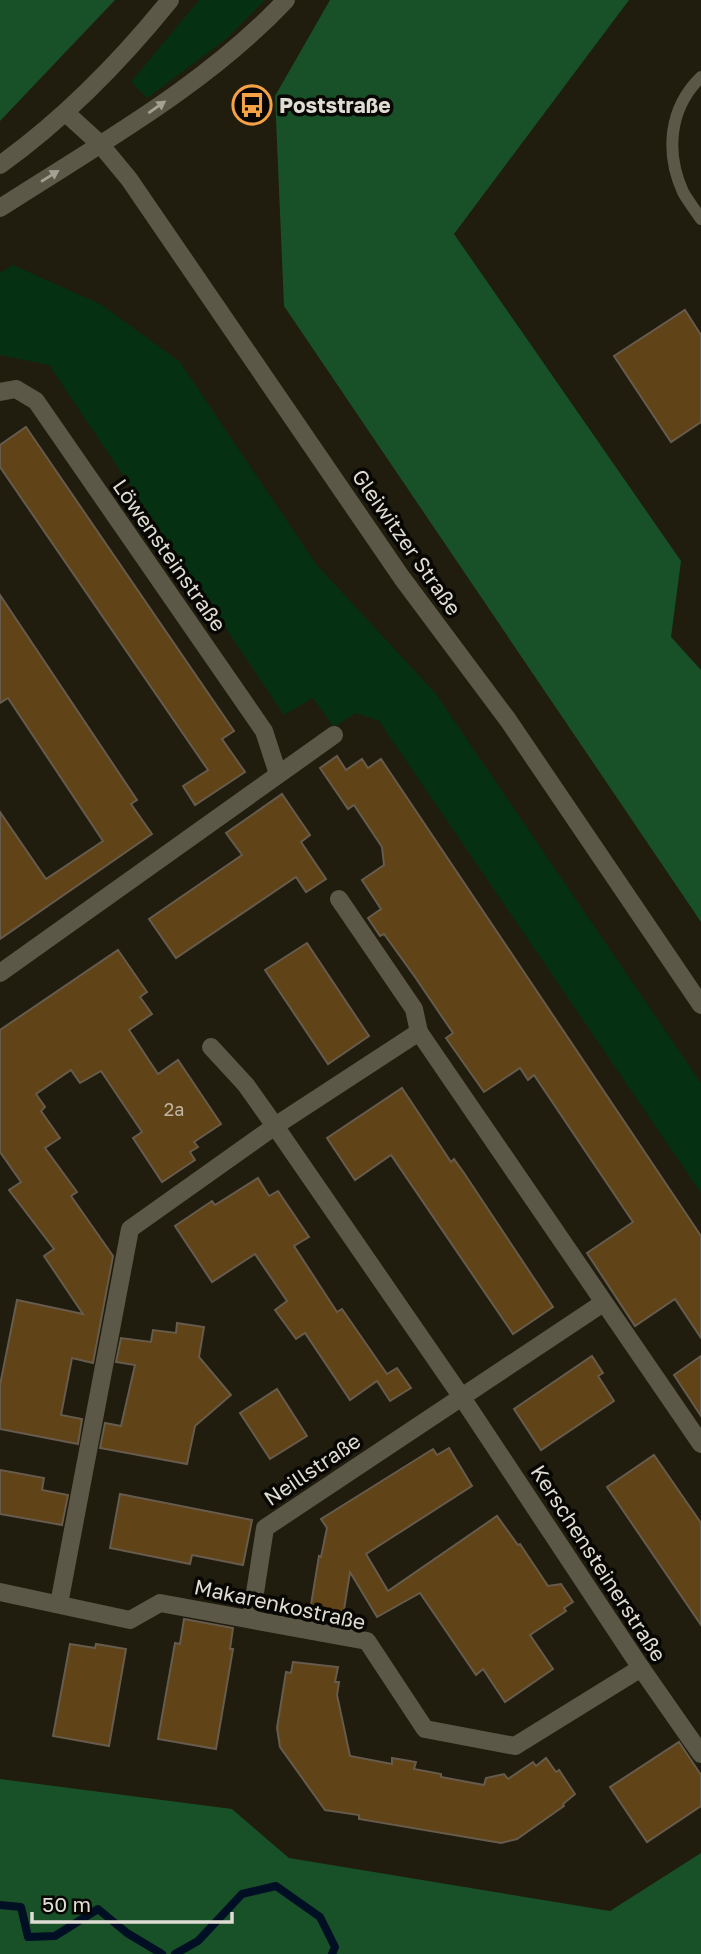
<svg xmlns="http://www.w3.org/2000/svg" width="701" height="1954" font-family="'Golos Text',sans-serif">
	<rect width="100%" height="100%" fill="#201d0e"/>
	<g fill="#053012">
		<polygon points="199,0 265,0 225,40 147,98 131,82"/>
		<polygon points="13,265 102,305 180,362 316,564 436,694 701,1083 701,1193 379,721 356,713 334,727 313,698 284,715 49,365 0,355 0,273"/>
	</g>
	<g fill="#185028">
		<polygon points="0,0 115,0 0,121"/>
		<polygon points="330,0 629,0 454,234 681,561 671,637 701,670 701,922 284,306 275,96"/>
		<polygon points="0,1779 232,1809 289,1858 610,1911 701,1853 701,1954 0,1954"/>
	</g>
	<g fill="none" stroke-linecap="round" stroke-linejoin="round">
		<g stroke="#000f24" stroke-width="8">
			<polyline points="0,1905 21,1907 28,1937 55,1936 98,1909 127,1933 162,1954"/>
			<polyline points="175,1954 198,1941 242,1894 276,1886 320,1917 335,1947 332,1954"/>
		</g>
	</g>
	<g fill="#604316" stroke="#665b4d" stroke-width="2">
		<polygon points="685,310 701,335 701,422 671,442 614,356"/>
		<polygon points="26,427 234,731 222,739 245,772 195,805 183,786 208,770 0,467 0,445"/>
		<polygon points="0,595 137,800 131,804 152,834 0,939 0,812 46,879 103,841 8,698 0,703"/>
		<polygon points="337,756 346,770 362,759 368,768 381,759 701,1236 701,1338 675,1299 635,1326 587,1253 633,1222 534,1075 528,1080 520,1068 484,1092 446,1038 453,1033 415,977 384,934 380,936 368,918 381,909 362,880 384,865 382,847 354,805 348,809 320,768"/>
		<polygon points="282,794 310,835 301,842 326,879 306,892 296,877 176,958 149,919 242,855 226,833"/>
		<polygon points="307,943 369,1036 328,1064 265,970"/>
		<polygon points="118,950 147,992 140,997 152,1014 129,1030 158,1074 178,1060 221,1124 194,1142 198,1147 190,1152 195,1160 162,1182 133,1138 142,1132 101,1071 80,1083 71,1070 36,1094 45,1107 41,1111 60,1138 45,1148 77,1192 71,1196 113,1256 93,1363 72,1358 61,1415 82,1419 78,1444 0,1429 0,1385 17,1300 83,1314 44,1256 54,1249 9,1190 21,1182 0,1152 0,1030"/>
		<polygon points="402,1088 451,1162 454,1159 464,1173 553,1307 513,1334 391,1155 355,1180 327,1138"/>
		<polygon points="258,1178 269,1196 278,1191 309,1237 294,1246 337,1312 342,1309 387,1374 397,1368 411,1388 390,1401 377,1381 350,1400 305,1333 296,1339 275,1310 287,1301 255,1254 212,1282 175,1226 212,1201 215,1205"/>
		<polygon points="177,1323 204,1327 199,1357 231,1395 195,1426 187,1464 100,1448 105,1423 121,1426 135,1365 116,1362 121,1338 151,1342 153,1330 176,1333"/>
		<polygon points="592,1356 603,1373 598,1376 614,1401 541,1450 514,1409"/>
		<polygon points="701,1356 701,1416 674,1375"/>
		<polygon points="277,1389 307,1436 270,1459 240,1413"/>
		<polygon points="449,1448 472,1486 366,1554 388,1591 497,1516 518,1545 520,1544 548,1586 561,1584 573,1602 564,1608 566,1611 530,1635 553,1669 505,1702 483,1669 476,1675 420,1593 377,1617 350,1572 342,1622 309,1617 319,1556 321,1557 327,1528 321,1519 433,1449 437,1455"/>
		<polygon points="654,1455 701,1523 701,1625 607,1487"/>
		<polygon points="0,1470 44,1478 42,1490 68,1495 62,1525 0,1514"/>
		<polygon points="120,1494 252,1520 243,1565 192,1555 190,1564 110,1548"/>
		<polygon points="184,1619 233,1628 230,1649 233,1649 216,1749 158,1739 175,1643 180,1644"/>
		<polygon points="70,1644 95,1648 96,1644 126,1649 109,1746 53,1736"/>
		<polygon points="293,1662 338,1667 335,1682 339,1682 337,1695 350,1756 392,1764 392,1758 416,1762 414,1769 441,1774 441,1777 484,1785 486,1778 504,1774 508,1779 533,1762 536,1766 546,1758 556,1772 559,1770 575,1794 563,1804 564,1806 517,1839 501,1843 359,1819 359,1815 325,1810 280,1747 277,1728 286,1672 291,1673"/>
		<polygon points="679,1742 701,1775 701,1806 647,1842 610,1787"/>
	</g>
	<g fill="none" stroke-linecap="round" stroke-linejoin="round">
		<path stroke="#5b5847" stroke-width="12" d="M701,77c-32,31 -36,75 -18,115 5,9 12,18 18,27"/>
		<g stroke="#5b5847" stroke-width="18">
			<polyline points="0,392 16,389 36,401 264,731 278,774"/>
			<polyline points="339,899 414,1009 419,1032"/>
			<polyline points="0,973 334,735"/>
			<polyline points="211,1047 246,1085 275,1126 461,1396 641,1668 701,1754"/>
			<polyline points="0,1592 130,1620 160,1603 367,1641 425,1729 515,1746 641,1668"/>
			<polyline points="59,1604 130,1229 275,1126 419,1032 701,1444"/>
			<polyline points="251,1619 265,1528 603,1303"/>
		</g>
		<g stroke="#5b5847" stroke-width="18">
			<polyline points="66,113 100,144 129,179 402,578 508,720 701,1005"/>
			<path d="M0,165c65,-47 120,-103 170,-165"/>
			<path d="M0,208c99,-64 205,-122 286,-208"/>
		</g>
	</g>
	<defs><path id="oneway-solid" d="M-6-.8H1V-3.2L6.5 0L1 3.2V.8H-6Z" transform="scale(1.75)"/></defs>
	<g fill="#a4a194">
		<use href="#oneway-solid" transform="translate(157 107) rotate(-35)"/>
		<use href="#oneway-solid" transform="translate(50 176) rotate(-32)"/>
	</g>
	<defs>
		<g id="bus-ring" transform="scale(2.0125)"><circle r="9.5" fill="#080703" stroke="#f5a246" stroke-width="1.5"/><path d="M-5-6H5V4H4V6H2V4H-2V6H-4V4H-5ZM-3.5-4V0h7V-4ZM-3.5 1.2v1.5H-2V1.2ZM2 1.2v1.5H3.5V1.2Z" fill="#f5a246"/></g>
	</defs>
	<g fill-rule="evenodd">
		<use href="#bus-ring" x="252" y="105"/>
	</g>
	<g text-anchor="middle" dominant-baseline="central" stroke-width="7" stroke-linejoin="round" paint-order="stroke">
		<g font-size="18" fill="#bfb6a4">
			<text x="174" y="1109">2a</text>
		</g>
		<g font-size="21" font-weight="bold" fill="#dfddd3" stroke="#080703" text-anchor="start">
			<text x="279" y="105">Poststraße</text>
		</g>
		<g font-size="21" fill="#dfddd3" stroke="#080703">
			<text transform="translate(407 542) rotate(55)">Gleiwitzer Straße</text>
			<text transform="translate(170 555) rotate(55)">Löwensteinstraße</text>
			<text transform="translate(312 1469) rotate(-34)">Neillstraße</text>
			<text transform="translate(599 1563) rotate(57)">Kerschensteinerstraße</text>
			<text transform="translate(280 1604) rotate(12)">Makarenkostraße</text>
		</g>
	</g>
	<path d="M32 1912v10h200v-10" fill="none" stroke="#dfddd3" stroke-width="3.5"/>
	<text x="42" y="1912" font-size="21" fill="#dfddd3" stroke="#080703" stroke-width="5" paint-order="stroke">50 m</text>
</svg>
